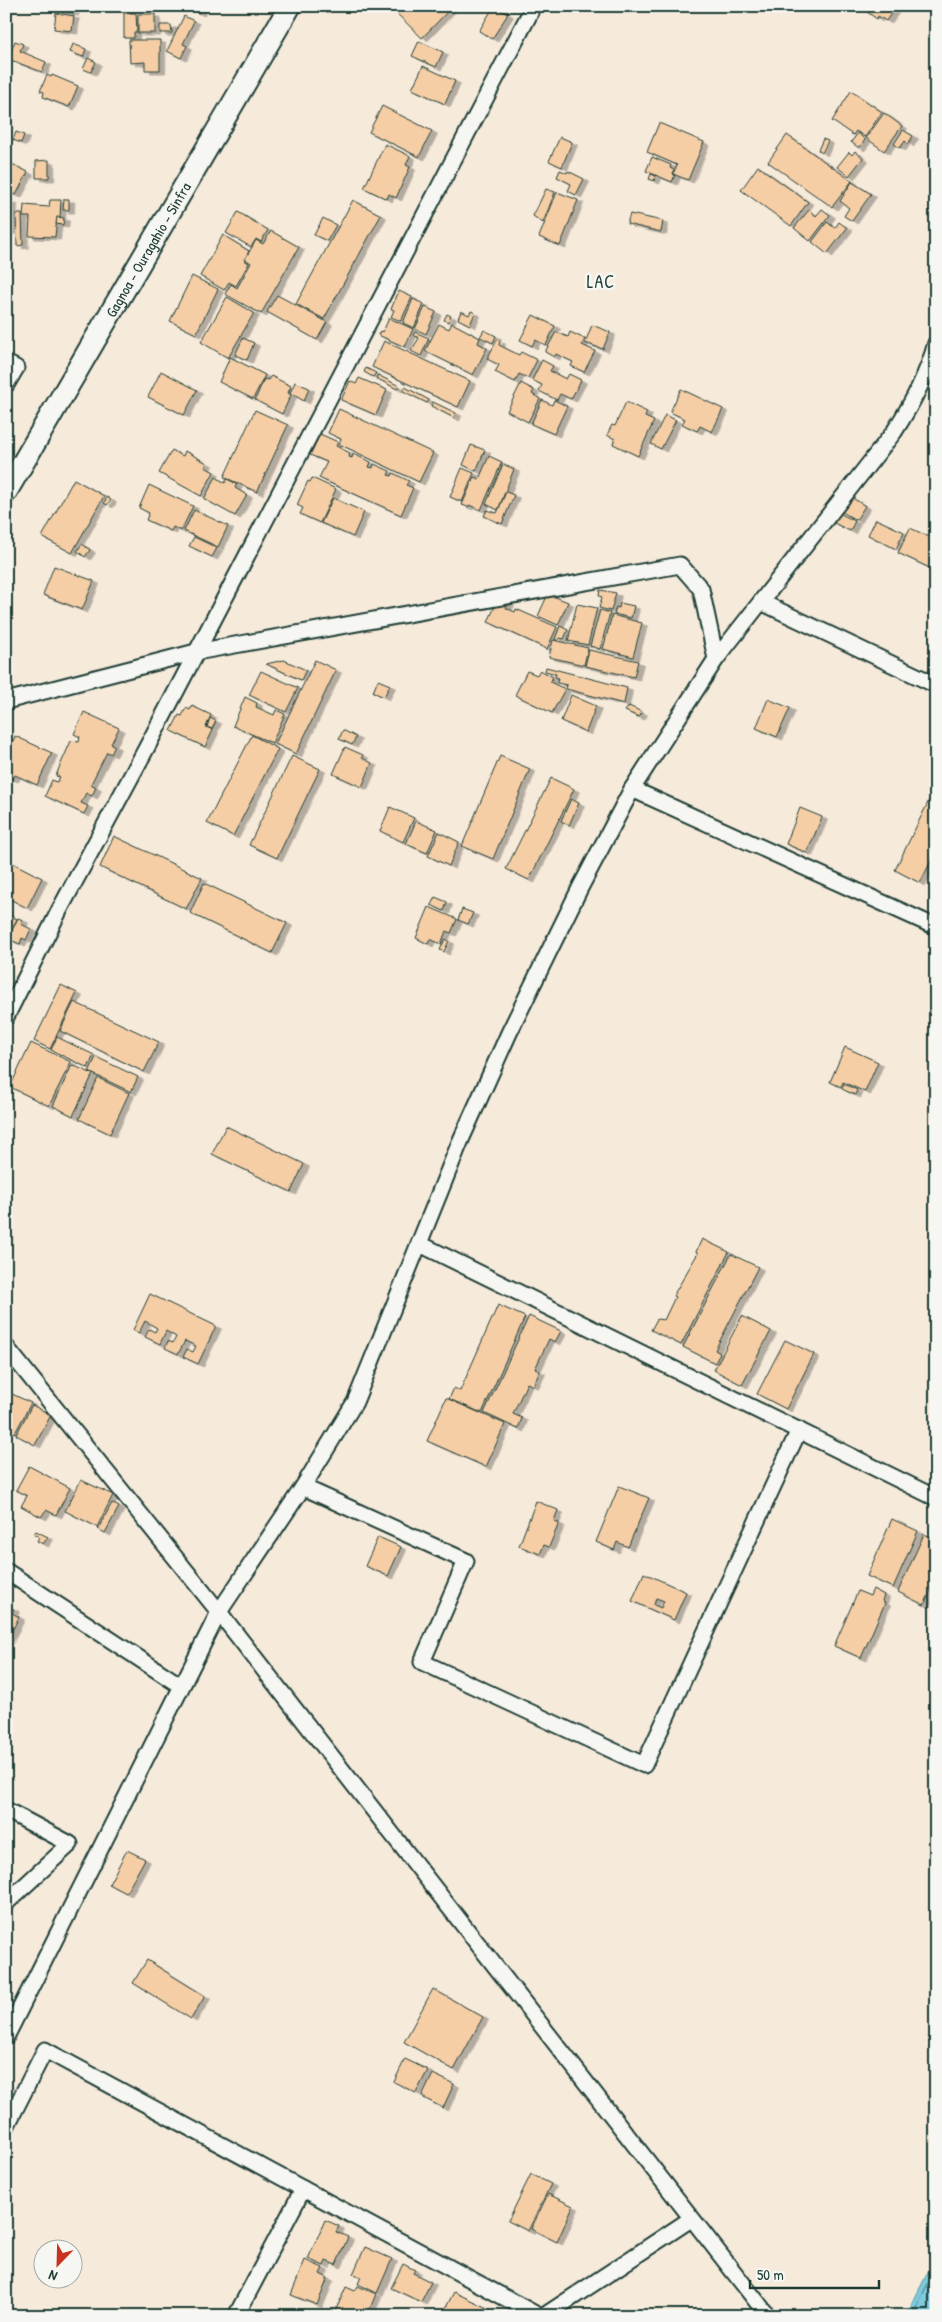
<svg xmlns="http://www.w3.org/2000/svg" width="942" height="2322" font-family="'Patrick Hand',sans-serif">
	<defs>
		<filter id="shadow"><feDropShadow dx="5.5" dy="3" stdDeviation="0" flood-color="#0004"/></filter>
	</defs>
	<rect width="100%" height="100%" fill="#f6eadb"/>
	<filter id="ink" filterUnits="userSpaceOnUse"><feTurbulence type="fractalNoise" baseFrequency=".02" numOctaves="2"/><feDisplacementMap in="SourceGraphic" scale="10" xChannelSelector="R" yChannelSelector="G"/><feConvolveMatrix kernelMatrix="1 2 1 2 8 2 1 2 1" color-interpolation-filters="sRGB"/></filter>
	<g filter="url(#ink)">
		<polygon fill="#7ecade" stroke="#58929a" points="936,2256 936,2316 906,2316"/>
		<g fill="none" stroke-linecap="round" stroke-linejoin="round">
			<polyline stroke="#457578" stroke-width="1" points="912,2316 936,2267"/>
		</g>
		<g fill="#f6cea6" stroke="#1f3d34" fill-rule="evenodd" filter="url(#shadow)">
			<polygon points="57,6 74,7 73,13 56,11"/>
			<polygon points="183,6 202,6 199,13"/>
			<polygon points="395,6 450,6 452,7 422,38 392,9"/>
			<polygon points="494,6 508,14 492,39 479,31"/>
			<polygon points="866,6 896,6 886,21 878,16 877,19 867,12 869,10"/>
			<polygon points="56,13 74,16 72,31 54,29"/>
			<polygon points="124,13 136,13 137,32 134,32 134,38 124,38"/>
			<rect x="138" y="14" width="17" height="19"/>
			<polygon points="184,16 194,21 183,44 187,46 181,58 167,51"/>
			<polygon points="160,25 171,25 172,33 160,33"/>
			<polygon points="129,40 160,40 160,70 145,70 145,62 130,63"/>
			<polygon points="15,41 23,44 20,51 46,62 42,72 8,59"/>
			<polygon points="419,41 443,52 436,67 412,56"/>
			<polygon points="73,44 86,49 83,57 70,52"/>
			<polygon points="88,58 96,62 91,72 83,69"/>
			<polygon points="423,66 455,81 445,104 412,89"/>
			<polygon points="47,75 51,77 52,75 78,86 69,107 43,97 44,92 40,91"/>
			<polygon points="851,91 882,112 865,137 856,131 853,135 832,121"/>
			<polygon points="382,106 432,131 419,157 369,132"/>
			<polygon points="884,113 902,126 884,151 866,138"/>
			<polygon points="659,123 704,142 688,180 673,174 677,165 647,152"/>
			<polygon points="903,130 913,136 908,144 905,141 900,148 894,144"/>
			<polygon points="16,132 24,135 21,143 13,140"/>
			<polygon points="858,133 865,140 859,148 851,142"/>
			<polygon points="787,135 852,181 832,207 768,162"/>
			<polygon points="560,137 572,142 562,167 549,161"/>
			<polygon points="823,139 828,141 822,153 818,150"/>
			<polygon points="385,144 410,156 406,165 410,167 396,198 389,194 387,199 364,188"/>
			<polygon points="855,151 863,158 849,176 837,167 849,152 852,155"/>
			<polygon points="652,157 671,165 670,168 674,170 673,174 675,175 672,182 646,171"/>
			<polygon points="49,160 49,178 36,178 36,161"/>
			<polygon points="6,161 28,172 16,195 6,191"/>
			<polygon points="758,166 808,202 791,226 741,190"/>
			<polygon points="560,170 567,173 568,171 584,179 576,195 568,191 571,184 557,177"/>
			<polygon points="651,174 656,176 654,181 649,179"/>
			<polygon points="852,182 871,194 852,221 844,216 849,208 840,201"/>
			<polygon points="546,189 555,192 543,223 533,216"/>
			<polygon points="557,192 578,200 560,246 539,237"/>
			<polygon points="64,199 69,199 69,210 63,210"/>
			<polygon points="50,200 61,200 60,217 57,217 55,237 29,236 30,217 23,217 24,205 49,207"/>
			<polygon points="353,200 381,215 324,319 296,304"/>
			<polygon points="6,201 12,201 11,231 6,231"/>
			<polygon points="822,209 830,215 810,241 794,228 809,210 816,216"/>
			<polygon points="238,212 268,230 261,242 256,239 251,247 226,233"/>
			<polygon points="16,214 22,214 23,245 17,246"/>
			<polygon points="630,214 663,221 661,232 627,224"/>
			<polygon points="57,217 64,218 63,225 56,224"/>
			<polygon points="323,218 336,225 327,241 314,235"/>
			<polygon points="827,222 835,228 839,222 847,228 827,254 812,242"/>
			<polygon points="271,231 299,247 261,314 225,294 231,284 237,288 251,263 245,259 256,240 263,244"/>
			<polygon points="223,235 249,251 244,260 249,263 236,286 229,282 224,290 200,276"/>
			<polygon points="192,276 218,289 196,334 170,321"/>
			<polygon points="399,291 412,297 401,321 391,317 394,310 391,309"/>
			<polygon points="277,295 327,322 317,340 267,312"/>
			<polygon points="227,297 254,313 228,358 201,342"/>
			<polygon points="413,299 424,304 414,328 403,323"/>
			<polygon points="425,307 436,312 426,334 415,329"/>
			<polygon points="461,311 469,315 471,311 475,313 470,325 458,319"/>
			<polygon points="447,314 451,316 448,322 444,320"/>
			<polygon points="533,315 555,326 546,345 535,340 532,346 520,340"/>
			<polygon points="389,318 413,329 405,347 378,335 380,331 383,332"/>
			<polygon points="452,323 480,338 478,343 487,348 473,375 425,351 439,324 449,329"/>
			<polygon points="592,325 610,332 603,349 585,343"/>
			<polygon points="484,330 496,336 493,343 480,337"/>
			<polygon points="415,332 429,338 421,356 411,351 419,338 413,335"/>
			<polygon points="556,332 568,337 570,332 585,339 582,345 595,351 584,372 571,366 573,362 556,354 554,357 545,352"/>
			<polygon points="243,338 254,343 247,360 235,355"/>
			<polygon points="497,340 500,341 499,345 519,355 521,352 537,360 528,378 519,374 515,382 495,372 499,365 487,359"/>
			<polygon points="384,341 470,381 458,407 372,367"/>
			<polygon points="230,357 265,375 253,399 219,382"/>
			<polygon points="542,360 553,366 550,371 566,379 569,374 581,380 571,399 560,394 557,400 539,391 542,385 532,380"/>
			<polygon points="366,368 376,373 373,377 364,372"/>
			<polygon points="161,371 197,390 184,415 148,397"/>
			<polygon points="378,375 399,386 397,389 376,378"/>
			<polygon points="271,376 291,386 288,393 291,395 282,414 255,400 264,379 268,380"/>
			<polygon points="359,378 387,390 376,415 341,400 350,381 356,384"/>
			<polygon points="295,382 309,388 304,401 290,393"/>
			<polygon points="521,383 534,390 532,394 540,399 528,422 507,411"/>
			<polygon points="405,387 429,400 427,403 403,391"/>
			<polygon points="681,389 723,409 712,432 700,426 697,431 682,424 685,419 670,412"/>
			<polygon points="542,400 552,405 554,400 567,406 554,434 531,424"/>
			<polygon points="433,402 456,413 454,418 431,406"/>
			<polygon points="626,402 647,412 645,417 654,421 638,456 613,444 615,439 607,435 612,425 615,426"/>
			<polygon points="339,409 433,453 419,482 339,444 341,439 328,433"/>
			<polygon points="255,410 288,425 257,492 224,477"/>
			<polygon points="665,415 676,420 661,449 651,444"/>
			<polygon points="320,434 338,442 336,446 350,453 349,457 352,458 353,454 371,462 369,467 373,468 374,464 390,471 388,475 392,476 393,473 409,481 406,485 413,488 401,515 319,478 327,462 310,455"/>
			<polygon points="471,445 485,450 476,471 463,465"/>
			<polygon points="172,450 183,456 185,451 207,463 205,467 214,472 201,496 159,473"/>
			<polygon points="489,456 502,462 481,510 469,505 468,507 462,505 474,477 479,479"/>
			<polygon points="503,464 514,469 498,510 486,504"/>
			<polygon points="462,468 474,473 462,502 450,497"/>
			<polygon points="216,477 225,483 227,479 237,484 235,488 247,495 235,516 204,499"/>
			<polygon points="312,478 336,489 320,523 300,514 303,508 297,505 308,481 310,482"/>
			<polygon points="74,479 104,496 72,553 42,537"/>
			<polygon points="149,485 193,506 181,531 173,527 171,531 146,520 149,513 139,508"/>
			<polygon points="506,492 514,495 502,524 484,516 487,510 497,513"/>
			<polygon points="107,497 111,500 107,505 104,503"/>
			<polygon points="851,497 865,506 856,520 842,512"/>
			<polygon points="333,498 364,512 353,537 321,523"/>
			<polygon points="194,510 228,526 218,547 184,531"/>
			<polygon points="837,512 855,521 850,531 832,522"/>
			<polygon points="876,519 904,532 896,549 868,535"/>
			<polygon points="910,528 936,540 936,571 898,553"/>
			<polygon points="194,537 217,548 212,557 189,546"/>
			<polygon points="82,544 90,550 85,557 77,551"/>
			<polygon points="54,566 94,581 82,610 43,595"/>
			<polygon points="600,590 616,593 611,611 599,608 602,597 599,596"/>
			<polygon points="548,594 568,602 558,625 538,616"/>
			<polygon points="497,602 509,603 506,608 515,612 516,609 557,627 547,649 488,622"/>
			<polygon points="620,603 634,606 631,618 614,614 616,607 619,608"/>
			<polygon points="577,604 597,608 588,645 568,641"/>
			<polygon points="600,610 610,613 600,649 590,646"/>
			<polygon points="612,615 642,623 633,657 603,649"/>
			<polygon points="560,626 568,630 564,639 560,638 558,641 555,639"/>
			<polygon points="553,640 588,648 584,665 549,657"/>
			<polygon points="589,650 638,661 634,677 585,666"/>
			<polygon points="284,660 306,670 301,680 266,664"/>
			<polygon points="315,660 336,670 296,754 275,744"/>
			<polygon points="546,667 627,688 624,704 566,689 567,685 557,683 558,678 555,677 556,674 545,671"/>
			<polygon points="540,670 553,677 550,682 565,689 552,713 515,695 527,671 537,675"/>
			<polygon points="261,671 298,688 286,712 249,695"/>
			<polygon points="378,680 390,685 384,697 373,692"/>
			<polygon points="571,695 596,706 586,732 561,721"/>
			<polygon points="245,697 257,703 256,707 274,715 276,710 285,714 272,743 233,726"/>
			<polygon points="768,699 790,708 777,737 756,728"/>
			<polygon points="192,706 211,715 206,727 213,730 205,747 171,731 179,715 182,716 186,708 190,710"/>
			<polygon points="629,706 642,712 639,717 625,711"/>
			<polygon points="84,712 119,728 111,744 115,746 111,754 107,752 91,784 96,787 92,796 86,793 81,803 88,806 84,814 45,796 52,780 57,782 60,777 56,776 59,768 71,741 79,742 80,737 74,734"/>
			<polygon points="210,718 216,721 212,729 207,727"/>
			<polygon points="343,730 356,737 352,745 339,739"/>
			<polygon points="252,735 278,749 233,836 207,823"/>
			<polygon points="15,736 52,753 37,785 15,775 13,779 7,777 9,772 6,771 6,738 13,741"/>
			<polygon points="345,747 363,755 362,758 372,763 362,787 333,774"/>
			<polygon points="292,756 320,769 277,858 249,845"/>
			<polygon points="500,756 530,769 493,859 462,846"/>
			<polygon points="551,778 574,789 529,880 506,869"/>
			<polygon points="936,786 936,851 920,883 895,870"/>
			<polygon points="571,799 579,803 569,825 561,821"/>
			<polygon points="390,807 414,818 403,842 380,831"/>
			<polygon points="800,808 822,817 807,853 786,844"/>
			<polygon points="416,821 437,830 427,853 406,844"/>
			<polygon points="439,832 459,842 449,866 428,856"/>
			<polygon points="114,836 202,878 186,909 100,867"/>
			<polygon points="9,861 42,878 27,908 6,897 6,866"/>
			<polygon points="204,883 287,923 272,953 190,913"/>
			<polygon points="435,897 447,902 444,911 431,905"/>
			<polygon points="429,907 457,919 451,933 446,931 441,944 430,939 428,944 416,938"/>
			<polygon points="462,909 473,913 468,924 458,920"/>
			<polygon points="6,913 17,919 6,941"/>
			<polygon points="18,918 23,920 21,924 31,929 26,940 22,938 20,944 8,939"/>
			<polygon points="445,939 449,941 444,952 440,950"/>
			<polygon points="61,985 77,993 50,1049 34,1041"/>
			<polygon points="74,1002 159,1042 144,1072 60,1031"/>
			<polygon points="57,1037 94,1055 88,1068 51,1050"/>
			<polygon points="31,1043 71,1062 49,1106 10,1087"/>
			<polygon points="845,1047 878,1062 865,1092 843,1082 841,1087 830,1082"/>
			<polygon points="96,1057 138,1077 131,1092 89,1072"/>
			<polygon points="72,1065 93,1074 73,1116 53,1106"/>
			<polygon points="98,1078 129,1093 110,1134 79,1119"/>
			<polygon points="844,1084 857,1090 855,1095 842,1089"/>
			<polygon points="226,1126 304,1164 291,1192 212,1154"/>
			<polygon points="702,1239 729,1252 681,1345 651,1330 657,1319 664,1320 675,1297 673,1296 698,1253 696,1252"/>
			<polygon points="731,1254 758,1267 715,1350 720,1353 715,1363 683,1347"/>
			<polygon points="150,1294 216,1326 198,1364 183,1357 187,1349 193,1352 196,1346 185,1341 178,1354 165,1348 168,1341 173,1343 176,1337 166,1331 160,1344 145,1337 149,1329 155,1332 157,1328 145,1321 139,1333 133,1330"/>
			<polygon points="498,1305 525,1317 482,1413 449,1399 454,1388 460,1391"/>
			<polygon points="529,1316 561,1331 555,1342 549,1339 535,1369 540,1371 533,1386 527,1383 513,1414 522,1418 518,1429 484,1413"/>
			<polygon points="742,1316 771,1331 742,1385 714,1370"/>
			<polygon points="785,1340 814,1354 786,1409 757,1394"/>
			<polygon points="10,1393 31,1403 15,1433 6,1428 6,1400"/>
			<polygon points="446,1398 505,1424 486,1467 427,1441"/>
			<polygon points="32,1405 51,1415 35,1445 16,1435"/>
			<polygon points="29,1466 70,1488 56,1515 46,1510 41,1517 21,1506 27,1496 16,1490"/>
			<polygon points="81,1480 113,1495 97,1527 65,1511"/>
			<polygon points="619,1486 649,1498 628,1547 617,1542 614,1550 596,1542"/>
			<polygon points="536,1501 558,1510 554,1521 559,1523 549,1547 544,1545 540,1554 519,1546"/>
			<polygon points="112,1503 119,1507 105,1533 98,1529"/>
			<polygon points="892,1519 918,1531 893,1588 867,1576"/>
			<polygon points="36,1531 48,1537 43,1544 37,1541 39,1537 34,1534"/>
			<polygon points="924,1534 936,1539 936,1580 924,1605 898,1592"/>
			<polygon points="378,1537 401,1547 388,1576 365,1566"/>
			<path d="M644,1573l42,19 -12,28 -42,-19zM656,1598l8,3 -3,7 -7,-3z"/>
			<polygon points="873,1589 884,1595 882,1601 885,1603 861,1658 834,1646 858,1591 870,1596"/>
			<polygon points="6,1605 14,1609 12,1613 19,1617 6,1643"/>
			<polygon points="127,1850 145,1859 126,1893 109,1884"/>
			<polygon points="147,1960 205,1996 191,2019 133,1983"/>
			<polygon points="433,1989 483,2017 454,2070 404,2042"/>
			<polygon points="405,2059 428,2070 416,2093 394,2082"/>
			<polygon points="433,2074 454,2084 443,2108 422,2097"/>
			<polygon points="531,2174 551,2184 528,2231 508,2221"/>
			<polygon points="548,2194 573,2206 557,2242 531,2229"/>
			<polygon points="325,2220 339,2226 336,2232 348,2237 336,2265 326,2261 324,2266 308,2259"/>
			<polygon points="365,2247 392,2259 377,2293 358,2284 361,2277 353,2274"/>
			<polygon points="305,2260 323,2268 320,2274 328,2278 317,2305 291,2295"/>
			<polygon points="403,2264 415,2270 413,2273 431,2282 421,2302 391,2288"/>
			<polygon points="358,2286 376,2294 367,2316 339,2316 334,2314 346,2287 355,2291"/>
			<polygon points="454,2292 487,2308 483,2316 442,2315"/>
		</g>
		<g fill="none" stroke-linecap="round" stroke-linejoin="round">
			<g stroke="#1f3d34" stroke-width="19">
				<g id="street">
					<polyline points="6,363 16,368 6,385"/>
					<polyline points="761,602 936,685"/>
					<polyline points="6,701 196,652 680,565 701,589 716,659"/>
					<polyline points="632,789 936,927"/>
					<polyline points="6,1017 60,909 147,747 530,13"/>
					<polyline points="420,1244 936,1498"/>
					<polyline points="6,1347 219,1612 768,2316"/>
					<polyline points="303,1487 466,1561 422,1662 644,1765 799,1430"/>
					<polyline points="6,1571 181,1686"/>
					<polyline points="6,1810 70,1844 6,1903"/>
					<path d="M6,2037l213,-425 84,-125 52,-85 105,-260 49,-109 71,-145 52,-99 84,-130 178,-227c18,-28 33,-56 42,-89"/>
					<polyline points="6,2127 45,2050 539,2316"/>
					<polyline points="236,2316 303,2189"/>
					<polyline points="544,2316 691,2219"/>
				</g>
			</g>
			<g stroke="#1f3d34" stroke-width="25">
				<g id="secondary">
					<path id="s1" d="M6,492l284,-486"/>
				</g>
			</g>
			<use href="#street" stroke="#f6f6f2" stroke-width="15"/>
			<use href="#secondary" stroke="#f6f6f2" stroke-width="21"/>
		</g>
	</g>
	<g text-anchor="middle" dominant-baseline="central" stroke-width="5" stroke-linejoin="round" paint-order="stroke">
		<g font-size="15" fill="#1f3d34" stroke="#f6f6f2">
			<text stroke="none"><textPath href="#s1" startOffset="281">Gagnoa - Ouragahio - Sinfra</textPath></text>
		</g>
		<g font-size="18" letter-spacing="1" fill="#1f3d34" stroke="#f6f6f2">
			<text x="601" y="281">LAC</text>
		</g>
	</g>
	<rect width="942" height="2322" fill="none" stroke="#f6f6f2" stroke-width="25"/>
	<rect x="12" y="12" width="917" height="2297" fill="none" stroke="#1f3d34" stroke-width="2" filter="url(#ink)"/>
	<g transform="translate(58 2264) rotate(203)"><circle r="24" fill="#f6f6f2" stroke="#a0aca6"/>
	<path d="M0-4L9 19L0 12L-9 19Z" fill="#c8321e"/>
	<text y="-8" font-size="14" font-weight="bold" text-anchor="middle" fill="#1f3d34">N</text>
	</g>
	<path d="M750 2280v8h129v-8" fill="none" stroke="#1f3d34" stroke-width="2.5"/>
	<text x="757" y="2280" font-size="15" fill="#1f3d34" stroke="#f6f6f2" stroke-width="4" paint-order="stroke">50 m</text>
</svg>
